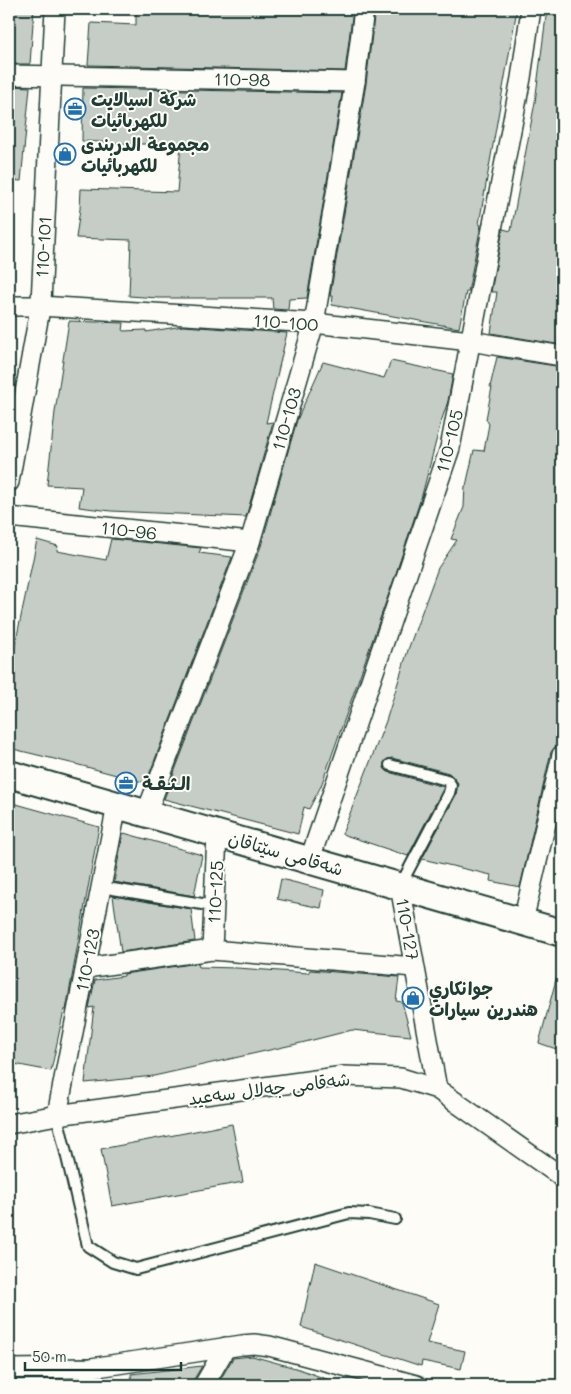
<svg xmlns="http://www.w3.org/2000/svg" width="571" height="1394" font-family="Mali,'Playpen Sans Arabic',sans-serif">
	<rect width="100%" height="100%" fill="#fdfcf7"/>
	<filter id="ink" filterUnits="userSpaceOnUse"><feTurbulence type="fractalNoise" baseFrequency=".02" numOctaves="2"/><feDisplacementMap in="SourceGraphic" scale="10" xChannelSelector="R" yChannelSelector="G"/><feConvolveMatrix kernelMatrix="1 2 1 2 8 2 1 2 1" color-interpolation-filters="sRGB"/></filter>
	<g filter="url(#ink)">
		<g fill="#c6cdc7" stroke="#1f3d34">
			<polygon points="9,9 34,9 30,64 9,64"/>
			<polygon points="136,9 353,9 345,71 88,65 91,23 136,25"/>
			<polygon points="375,9 517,9 479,224 481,225 468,292 466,292 459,328 332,305 333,296 330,296 366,84"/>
			<polygon points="547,9 562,9 562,345 491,333 497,292 491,292 503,229 511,231 535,102"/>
			<polygon points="9,86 30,87 21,181 9,180"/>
			<polygon points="83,88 342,93 307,298 289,299 288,310 273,309 272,298 159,298 129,296 131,240 76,238 80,209 81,189 177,192 181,144 141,144 82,141"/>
			<polygon points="69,321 124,323 123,331 146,330 146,332 183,326 287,333 266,423 273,422 246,517 111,511 79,507 82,487 47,485 55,412"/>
			<polygon points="497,357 562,367 562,721 556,744 556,746 554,748 551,752 520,887 490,881 491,875 422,859 456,795 458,783 452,776 449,773 392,758 388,759 384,763 384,767 388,772 444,787 408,856 342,834 386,721 409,647 438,568 457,540 451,539 464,507 465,486 466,486 474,450 484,451 489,424 486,419 492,387 490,387"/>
			<polygon points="391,361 453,374 448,401 441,422 422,495 394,579 321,786 309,809 304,807 298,834 164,799 261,546 297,420 323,362 384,378"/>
			<polygon points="111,539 201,548 199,553 232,557 146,783 83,766 9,748 9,688 13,670 10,669 37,540 58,546 57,551 106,560"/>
			<polygon points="9,802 99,827 66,1010 64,1010 51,1071 9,1063"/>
			<polygon points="124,833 202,855 194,896 114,882 123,834"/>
			<polygon points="281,879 324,890 321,908 277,899"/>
			<polygon points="113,896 191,909 195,941 121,952"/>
			<polygon points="198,963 199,967 237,968 308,973 310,970 399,977 396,1001 402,1002 411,1036 352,1030 301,1043 154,1076 85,1083 94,1007 89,1008 95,980 124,976 124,974"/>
			<polygon points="557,976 562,977 562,1051 539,1043"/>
			<polygon points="232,1124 243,1182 112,1206 101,1149"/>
			<polygon points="315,1262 439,1304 427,1343 465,1351 461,1369 422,1361 421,1366 301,1327"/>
			<polygon points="252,1356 299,1369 337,1383 336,1385 217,1385 233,1358"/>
			<polygon points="202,1366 194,1379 193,1385 132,1385 131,1374"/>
		</g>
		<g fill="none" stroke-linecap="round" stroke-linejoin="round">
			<g stroke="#1f3d34" stroke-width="14">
				<g id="lane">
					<polyline points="390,765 447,780 451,785 449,793 400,886"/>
					<polyline points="101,887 214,906"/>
					<polyline points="57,1115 88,1246 113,1262 136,1269 349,1213 369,1214 395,1219"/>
				</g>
			</g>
			<g stroke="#1f3d34" stroke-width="22">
				<g id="street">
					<polyline points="9,75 355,82"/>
					<polyline points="9,306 40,306 314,323 470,341 562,356"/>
					<polyline points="9,482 41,303 55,9"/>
					<polyline points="9,517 250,542"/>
					<polyline points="146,814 250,542 314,323 355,82 364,9"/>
					<polyline points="310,859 450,448 521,78 531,9"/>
					<polyline points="400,886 437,1089"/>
					<polyline points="523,921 562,755"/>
					<polyline points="212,950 217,834"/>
					<polyline points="86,968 212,950 414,967"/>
					<polyline points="57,1115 117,805"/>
					<polyline points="9,1124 57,1115 344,1076 401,1078 437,1089 562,1177"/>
					<polyline points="9,1369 91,1368 242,1345 254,1344 269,1346 416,1385"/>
					<polyline points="204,1385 226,1347"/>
				</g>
			</g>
			<g stroke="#1f3d34" stroke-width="30">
				<polyline id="secondary" points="9,774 562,933"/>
			</g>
			<use href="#lane" stroke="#fdfcf7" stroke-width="10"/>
			<use href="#street" stroke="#fdfcf7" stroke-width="19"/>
			<use href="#secondary" stroke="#fdfcf7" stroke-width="26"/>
		</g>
	</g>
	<defs>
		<g id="office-ring" transform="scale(1.125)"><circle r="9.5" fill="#fdfcf7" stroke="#1f6fb2" stroke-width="1.5"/><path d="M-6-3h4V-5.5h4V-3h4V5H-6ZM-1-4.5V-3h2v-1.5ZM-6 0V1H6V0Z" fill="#1f6fb2"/></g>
		<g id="shop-ring" transform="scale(1.125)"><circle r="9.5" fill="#fdfcf7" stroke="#1f6fb2" stroke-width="1.5"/><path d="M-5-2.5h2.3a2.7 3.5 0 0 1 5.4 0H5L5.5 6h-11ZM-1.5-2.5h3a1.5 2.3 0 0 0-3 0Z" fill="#1f6fb2"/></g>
	</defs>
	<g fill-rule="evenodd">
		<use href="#office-ring" x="75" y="109"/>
		<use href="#shop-ring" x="65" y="154"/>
		<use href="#office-ring" x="126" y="783"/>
		<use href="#shop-ring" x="413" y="998"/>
	</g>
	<g text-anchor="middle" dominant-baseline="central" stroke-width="4" stroke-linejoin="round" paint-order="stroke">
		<g font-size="18" fill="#1f3d34" stroke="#fdfcf7">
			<text transform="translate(242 79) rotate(1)">110-98</text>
			<text transform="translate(43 247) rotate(-87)">110-101</text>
			<text transform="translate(286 322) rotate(4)">110-100</text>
			<text transform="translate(286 419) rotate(-74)">110-103</text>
			<text transform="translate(449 441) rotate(-76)">110-105</text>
			<text transform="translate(129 530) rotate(6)">110-96</text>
			<text transform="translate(286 853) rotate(16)">شەقامی سێتاقان</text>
			<text transform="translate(215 892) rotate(-87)">110-125</text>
			<text transform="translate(408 929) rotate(80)">110-127</text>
			<text transform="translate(87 960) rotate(-79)">110-123</text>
			<text transform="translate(269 1088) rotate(-7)">شەقامی جەلال سەعید</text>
		</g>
		<g font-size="18" font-weight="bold" fill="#1f3d34" stroke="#fdfcf7" text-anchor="start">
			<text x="91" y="99">شركة اسيالايت<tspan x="91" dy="21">للكهربائيات</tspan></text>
			<text x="81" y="144">مجموعة الدربندی<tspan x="81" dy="21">للكهربائیات</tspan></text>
			<text x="142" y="783">الـثـقـة</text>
			<text x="429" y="988">جوانكاري<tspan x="429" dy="21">هندرين سيارات</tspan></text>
		</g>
	</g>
	<rect width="571" height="1394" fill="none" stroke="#fdfcf7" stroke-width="30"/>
	<rect x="15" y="15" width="541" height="1364" fill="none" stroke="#1f3d34" stroke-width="2" filter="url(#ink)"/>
	<path d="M25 1362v8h156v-8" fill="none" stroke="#1f3d34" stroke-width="2.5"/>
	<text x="32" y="1362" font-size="15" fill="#1f3d34" stroke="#fdfcf7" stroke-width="4" paint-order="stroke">50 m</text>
</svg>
